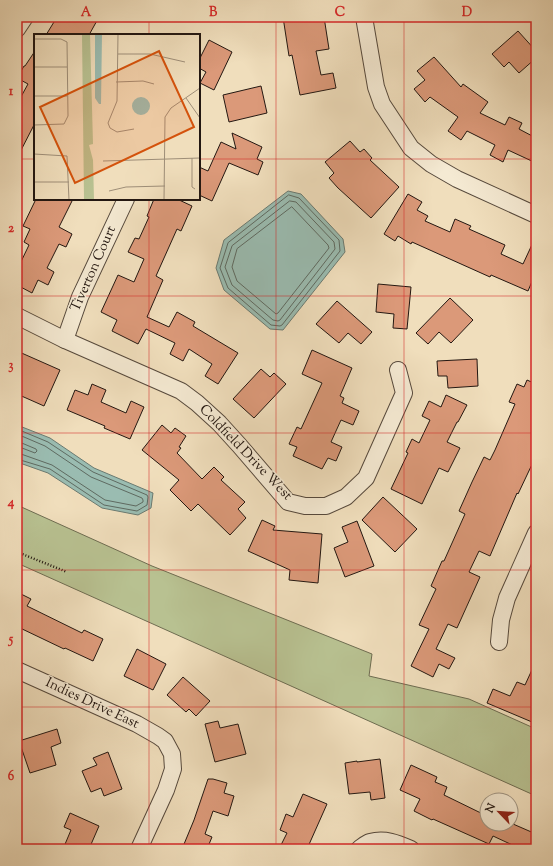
<svg xmlns="http://www.w3.org/2000/svg" width="553" height="866" font-family="'Sorts Mill Goudy',serif">
	<rect width="100%" height="100%" fill="#f0debc"/>
	<filter id="stains"><feTurbulence type="fractalNoise" baseFrequency=".005" numOctaves="4"/><feColorMatrix values="0 0 0 0 .2 0 0 0 0 .09 0 0 0 0 .02 0 0 0 .5 -.17"/></filter>
	<radialGradient id="worn" r=".72"><stop offset=".6" stop-color="#630" stop-opacity="0"/><stop offset="1" stop-color="#630" stop-opacity=".3"/></radialGradient>
	<polygon fill="#b8c191" stroke="#6e6c51" points="17,505 152,566 372,654 369,676 469,699 536,729 536,796 17,563"/>
	<g fill="#9abcb1" stroke="#6a7a71">
		<polygon points="288,191 301,194 343,239 345,252 283,330 270,329 224,290 216,268 224,240"/>
		<polygon points="17,425 50,438 94,468 153,493 151,508 138,515 102,508 48,473 17,462"/>
	</g>
	<g fill="none" stroke-linecap="round" stroke-linejoin="round">
		<g stroke="#5e6a61" stroke-width="1">
			<polygon points="289,195 299,198 339,240 340,251 282,325 280,326 271,325 228,288 220,268 228,243"/>
			<polygon points="290,201 296,202 334,242 335,249 280,320 278,321 273,320 232,285 225,267 232,246"/>
			<polygon points="292,207 328,245 329,248 278,313 276,314 237,281 232,267 237,249"/>
			<polyline points="17,429 48,442 93,472 147,495 148,497 147,505 137,511 104,505 50,469 17,459"/>
			<polyline points="17,434 45,446 91,477 142,498 143,500 143,502 136,506 105,500 52,465 21,454 17,454"/>
			<polyline points="17,441 36,449 37,451 35,453 22,448 17,448"/>
		</g>
	</g>
	<g fill="#db9979" stroke="#231711">
		<polygon points="57,17 99,17 89,35 46,35"/>
		<polygon points="283,17 324,17 329,49 316,51 321,75 333,73 336,88 300,95 292,55 289,56"/>
		<polygon points="518,31 536,51 536,58 519,73 509,62 504,67 492,54"/>
		<polygon points="209,40 232,52 214,90 200,83 206,72 199,68 199,60"/>
		<polygon points="35,51 35,123 17,158 17,104 28,84 17,78 24,66 25,66"/>
		<polygon points="434,57 461,87 463,84 488,102 480,113 505,125 509,117 522,123 519,129 536,138 536,163 508,150 503,162 490,155 495,145 467,131 461,140 448,131 458,117 430,97 425,102 414,89 425,80 417,71"/>
		<polygon points="261,86 267,113 229,122 223,95"/>
		<polygon points="232,133 262,147 257,159 263,162 258,175 229,163 212,201 199,195 199,167 208,171 221,142 236,149"/>
		<polygon points="350,141 360,152 364,149 372,158 370,160 399,187 371,218 338,188 329,178 334,173 325,162"/>
		<polygon points="408,194 422,202 417,210 428,216 425,221 450,232 455,219 471,226 469,229 505,245 501,254 523,264 536,236 536,272 528,291 491,275 490,277 412,242 411,244 398,236 395,241 384,234"/>
		<polygon points="36,199 73,199 59,227 72,234 66,247 59,244 47,268 54,272 48,285 38,280 32,293 17,285 17,270 29,245 24,242 30,229 23,226"/>
		<polygon points="154,199 177,199 192,206 181,231 177,229 156,276 163,280 147,317 169,327 177,312 195,322 193,326 238,353 218,384 205,376 212,364 189,349 183,361 170,354 175,343 146,329 138,344 112,331 117,320 101,312 118,275 134,282 144,259 128,252 135,238 139,239 149,217 147,216"/>
		<polygon points="378,284 411,287 407,329 393,328 394,314 376,312"/>
		<polygon points="450,298 473,320 451,343 439,332 428,344 416,333"/>
		<polygon points="337,301 372,332 361,344 348,333 339,343 316,324"/>
		<polygon points="312,350 352,368 340,396 344,398 342,403 359,411 353,425 341,420 331,442 342,447 336,461 328,458 322,469 293,456 297,447 289,444 297,427 301,429 322,383 302,374"/>
		<polygon points="17,351 60,370 44,406 17,394"/>
		<polygon points="477,359 478,386 448,388 447,376 438,376 437,361"/>
		<polygon points="261,369 270,377 274,373 286,384 254,418 233,399"/>
		<polygon points="527,380 536,384 536,456 518,494 517,493 490,556 479,551 469,572 480,577 457,628 448,624 436,649 455,658 449,669 439,664 433,677 411,666 429,629 419,625 436,589 431,586 442,561 444,561 465,514 459,511 472,482 484,457 490,460 495,450 515,404 509,402 517,384 524,387"/>
		<polygon points="92,384 106,390 101,402 126,413 131,401 144,407 130,439 104,428 105,426 67,410 75,390 88,395"/>
		<polygon points="446,395 467,405 458,422 457,422 447,442 460,448 448,472 439,468 422,504 391,489 408,453 406,452 412,439 419,443 430,420 422,416 429,401 441,407"/>
		<polygon points="162,425 171,433 175,428 186,436 179,447 181,448 177,453 202,479 214,467 224,477 221,480 245,502 238,509 246,518 230,535 198,504 191,511 170,490 179,480 142,450"/>
		<polygon points="383,497 417,529 395,552 362,520"/>
		<polygon points="262,520 275,526 273,530 322,534 318,583 289,580 290,570 248,551"/>
		<polygon points="357,521 374,566 345,577 334,548 348,542 342,527"/>
		<polygon points="17,592 31,599 27,606 82,633 84,630 103,639 93,661 65,648 64,649 18,627 17,629"/>
		<polygon points="137,649 166,664 153,690 124,676"/>
		<polygon points="536,661 536,712 532,722 487,703 493,689 510,696 517,682 525,685"/>
		<polygon points="183,677 210,701 196,716 189,709 186,712 167,695"/>
		<polygon points="218,721 220,728 238,724 246,754 215,762 205,724"/>
		<polygon points="57,729 61,743 51,747 56,765 30,773 19,741"/>
		<polygon points="108,752 122,789 104,796 101,788 91,792 82,771 97,765 93,758"/>
		<polygon points="380,759 385,798 371,800 370,792 349,794 345,763 357,761 357,762"/>
		<polygon points="411,765 437,777 435,782 447,787 444,795 487,816 487,824 513,824 536,834 536,849 521,849 493,836 489,844 433,819 432,820 414,811 420,799 400,790"/>
		<polygon points="208,779 213,779 227,783 224,793 234,796 228,816 213,811 205,834 212,837 207,849 182,849 194,820"/>
		<polygon points="303,794 327,804 307,849 279,849 287,833 280,830 286,814 293,817"/>
		<polygon points="70,813 99,826 89,849 63,849 71,830 64,827"/>
	</g>
	<g fill="none" stroke-linecap="round" stroke-linejoin="round">
		<g stroke="#56493c" stroke-width="18">
			<g id="minor">
				<polyline points="364,17 376,87 382,104 411,148 431,164 457,179 536,215"/>
				<polyline points="17,29 25,17"/>
				<polyline points="17,316 65,340 181,391 197,403 219,423 239,445 288,502 305,506 326,506 346,497 366,478 404,393 398,370"/>
				<polyline points="65,340 80,297 126,199"/>
				<polyline points="499,642 501,620 507,598 536,533"/>
				<polyline points="17,670 137,724 158,736 165,741 172,754 173,769 166,790 139,849"/>
				<path d="M359,849c3,-2 7,-6 11,-7 15,-4 27,1 41,7"/>
			</g>
		</g>
		<polyline stroke="#231711" stroke-width="2.5" stroke-dasharray="1 2" stroke-linecap="butt" points="17,552 67,572"/>
		<use href="#minor" stroke="#f5ead3" stroke-width="16"/>
	</g>
	<path fill="none" stroke="#d62828" stroke-width="1" stroke-opacity="0.55" d="M149,17v18M276,17v832M404,17v832M17,159h18M199,159h337M149,199v650M17,296h519M17,433h519M17,570h519M17,707h519"/>
	<g text-anchor="middle" dominant-baseline="central" stroke-width="3" stroke-linejoin="round" paint-order="stroke">
		<g font-size="14" fill="#231711" stroke="#f5ead3">
			<text transform="translate(94 269) rotate(-66)">Tiverton Court</text>
			<text transform="translate(245 453) rotate(46)">Coldfield Drive West</text>
			<text transform="translate(92 704) rotate(25)">Indies Drive East</text>
		</g>
	</g>
	<g transform="translate(34 34)">
		<rect width="166" height="166" fill="#f0debc"/>
		<path d="M48,0h8l3,110 -4,1 4,15 1,40h-10z" fill="#b8c191"/>
		<path d="M61,0h7l-1,70h-2l-4,-6zM98 72a9 9 0 1 1 18 0a9 9 0 1 1-18 0Z" fill="#9abcb1"/>
		<path fill="none" stroke="#9e8e78" stroke-width="1" d="M84,0l-1,67 -9,22 2,5 7,4 17,-3M0,5h27l6,3 1,74 -4,8 -30,1M84,20h32l35,8M0,33h33M82,48l27,-1 11,3M0,62h33M152,64l14,20M0,120l33,2 2,44M158,124v29l3,2M69,127l97,-3M0,148h35M75,157l17,-4 39,-1M130,166l1,-83 6,-9 29,-20"/>
		<path fill="#d4520c" fill-opacity="0.15" stroke="#d4520c" stroke-width="2" d="M125,17l35,76 -119,56 -35,-76z"/>
		<rect width="166" height="166" fill="none" stroke="#231711" stroke-width="2"/>
	</g>
	<rect width="553" height="866" fill="none" stroke="#f0debc" stroke-width="44"/>
	<g transform="translate(499 812) rotate(295)"><circle r="19" fill="#f5ead3" stroke="#a19685"/>
	<path d="M0-3L7 15L0 10L-7 15Z" fill="#8f2418"/>
	<text y="-6" font-size="11" font-weight="bold" text-anchor="middle" fill="#231711">N</text>
	</g>
	<rect x="22" y="22" width="509" height="822" fill="none" stroke="#d62828" stroke-width="1.5"/>
	<g font-size="13" text-anchor="middle" font-weight="bold" fill="#d62828">
		<text x="86" y="16">A</text>
		<text x="213" y="16">B</text>
		<text x="340" y="16">C</text>
		<text x="467" y="16">D</text>
		<text x="11" y="95">1</text>
		<text x="11" y="232">2</text>
		<text x="11" y="369">3</text>
		<text x="11" y="506">4</text>
		<text x="11" y="643">5</text>
		<text x="11" y="780">6</text>
	</g>
	<rect width="100%" height="100%" filter="url(#stains)"/>
	<rect width="100%" height="100%" fill="url(#worn)"/>
</svg>
